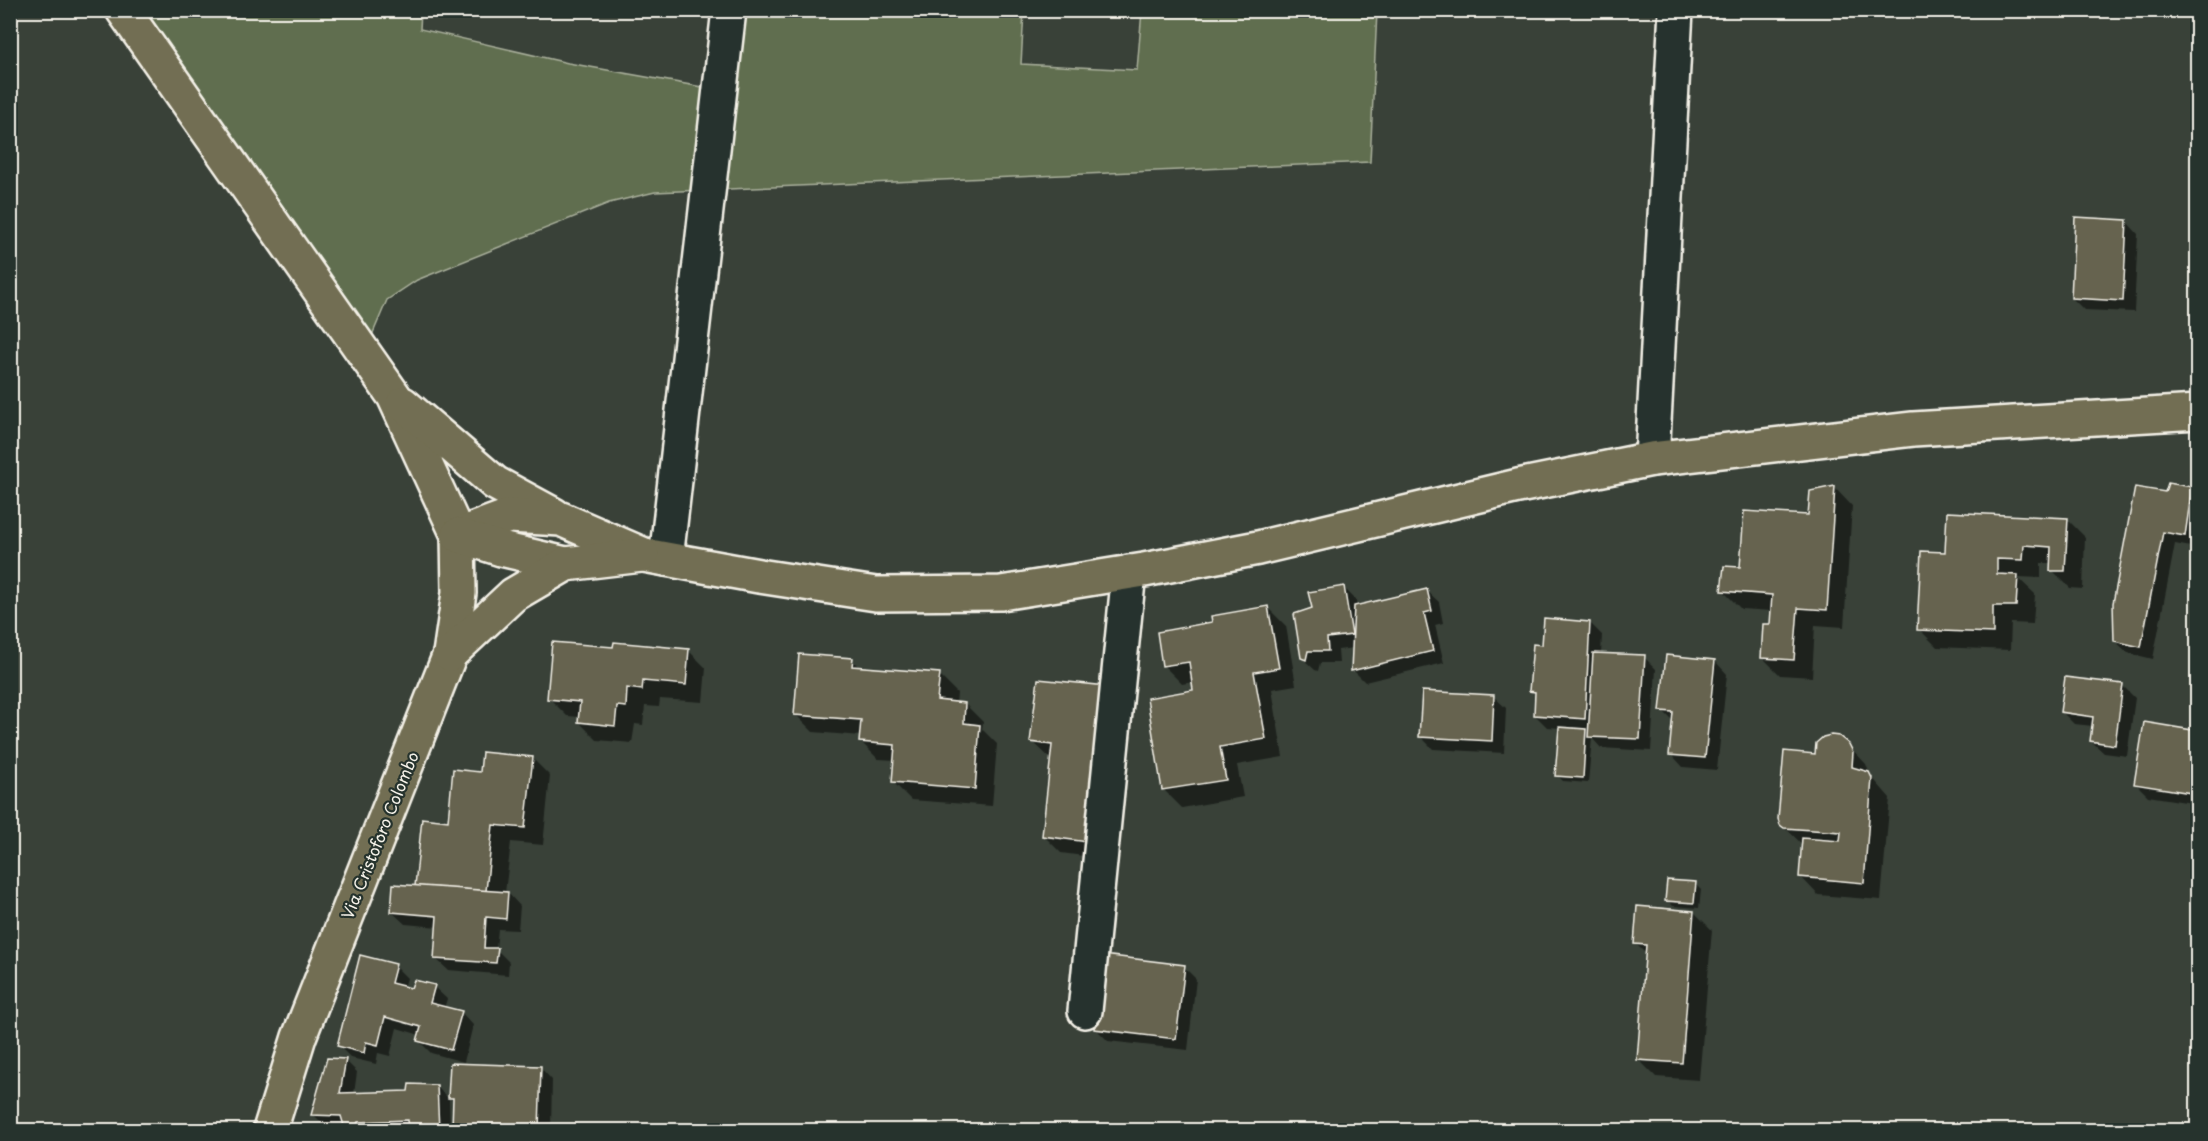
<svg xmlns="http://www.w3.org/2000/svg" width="2208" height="1141" font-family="'Playpen Sans',sans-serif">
	<rect width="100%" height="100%" fill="#394138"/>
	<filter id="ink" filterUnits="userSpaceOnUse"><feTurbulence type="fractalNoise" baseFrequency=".0167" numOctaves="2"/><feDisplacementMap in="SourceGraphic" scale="12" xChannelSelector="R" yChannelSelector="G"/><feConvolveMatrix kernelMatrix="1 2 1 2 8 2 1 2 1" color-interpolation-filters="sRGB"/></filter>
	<g filter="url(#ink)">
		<polygon fill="#606e50" stroke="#aab09c" stroke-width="1.5" points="123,11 421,11 420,29 568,63 719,90 729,11 1024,11 1021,64 1137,70 1142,11 1377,11 1370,162 655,192 609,203 417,280 387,300 373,333 367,358"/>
		<g fill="#0007">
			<polygon points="2126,221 2138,234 2134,312 2084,310 2072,298"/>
			<polygon points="1835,488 1852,506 1844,627 1815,625 1812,677 1780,675 1762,657 1771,626 1772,611 1741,609 1723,591 1741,568 1809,517"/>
			<polygon points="2191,489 2198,495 2196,548 2175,544 2153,659 2128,653 2115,641 2166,493"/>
			<polygon points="2067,519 2085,537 2083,589 2070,588 2052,570 2052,563 2041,563 2041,578 2017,577 2035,594 2033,624 2011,623 2010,650 1937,647 1919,629 1947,554"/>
			<polygon points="1344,588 1356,600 1357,607 1426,590 1439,602 1443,623 1435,625 1444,663 1365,682 1353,670 1354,648 1338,650 1339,663 1320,663 1318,671 1315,670 1302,658 1313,609"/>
			<polygon points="1268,608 1286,626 1296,685 1272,689 1283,757 1237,765 1243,797 1182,808 1164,790 1148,699 1195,692 1193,682 1182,684 1164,666 1214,623"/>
			<polygon points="1590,623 1602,635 1601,655 1644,657 1656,669 1651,751 1601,748 1592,738 1588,783 1563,781 1557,775 1561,728 1547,727 1535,715 1536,696 1531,690 1543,646"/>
			<polygon points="615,649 688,650 706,668 703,702 660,699 659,707 645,706 643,725 635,724 632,743 597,740 579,722 580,717 567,716 549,698"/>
			<polygon points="852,660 860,668 939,675 957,693 956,704 965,704 983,722 982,729 997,744 992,806 911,800 893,782 895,760 878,759 860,741 861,736 813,732 795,714"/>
			<polygon points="1715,661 1727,674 1717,770 1683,767 1671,754 1674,722 1662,710"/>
			<polygon points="1039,680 1106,859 1061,853 1043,835 1052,760 1032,741"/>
			<polygon points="2122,685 2135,698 2127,756 2104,753 2091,741 2093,726 2074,724 2061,711"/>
			<polygon points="1493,696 1506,708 1504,753 1433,749 1421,737"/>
			<polygon points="2198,733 2198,804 2148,796 2136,784"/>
			<polygon points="1848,745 1866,764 1870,775 1890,798 1881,900 1818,895 1801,877 1803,845 1781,824 1817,756"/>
			<polygon points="532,758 550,776 543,845 511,842 505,893 508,893 520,906 518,930 498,929 496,949 509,962 508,975 448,970 435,958 438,927 405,924 392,912 416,887 449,822 482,774"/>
			<polygon points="1695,884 1701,890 1699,908 1673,906 1667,900"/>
			<polygon points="1694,912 1712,930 1699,1080 1656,1077 1638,1059 1647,955 1635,943"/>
			<polygon points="395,966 407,978 404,988 412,990 434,987 447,999 444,1008 461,1012 473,1025 464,1062 431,1053 419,1041 420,1035 397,1028 390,1056 378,1053 376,1064 351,1058 339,1046"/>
			<polygon points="1184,967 1196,979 1188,1050 1108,1041 1096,1029"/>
			<polygon points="345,1060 357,1072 354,1094 409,1093 437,1087 449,1099 450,1130 350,1130 346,1127 325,1126 313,1114"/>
			<polygon points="540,1067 552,1080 551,1130 456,1130 453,1128 455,1103 450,1098"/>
		</g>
		<g fill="#666350" stroke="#f4f1e8" stroke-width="1.5">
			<polygon points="2075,217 2127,220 2123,301 2071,298"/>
			<polygon points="2168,483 2192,487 2185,536 2163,532 2141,647 2114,641 2113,603 2135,487 2165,492"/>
			<polygon points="1835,486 1827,610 1798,608 1794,660 1761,658 1763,624 1770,624 1772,595 1721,591 1724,566 1740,567 1744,511 1808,515 1810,491"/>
			<polygon points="1947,512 2068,518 2065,571 2050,571 2051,547 2024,545 2023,560 1997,559 1997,574 2018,575 2016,606 1993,606 1993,633 1917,630 1921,551 1945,552"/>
			<polygon points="1344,586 1352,635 1327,638 1328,651 1308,651 1306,660 1301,658 1294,614 1312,608 1308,592"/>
			<polygon points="1427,589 1432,611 1424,613 1433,651 1351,671 1354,606"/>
			<polygon points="1268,606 1279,668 1254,672 1266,739 1220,747 1226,780 1162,790 1147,698 1193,690 1189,662 1162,666 1157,632 1212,622 1211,616"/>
			<polygon points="1544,618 1590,622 1585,719 1534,715 1535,692 1529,691 1533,644 1542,645"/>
			<polygon points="552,642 613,647 614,642 689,649 686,685 643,681 642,690 627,688 626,707 617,706 615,726 578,722 580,702 547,699"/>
			<polygon points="1593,653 1645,655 1640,739 1588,737"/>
			<polygon points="799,654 853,658 852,666 940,673 937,700 965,703 964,723 980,725 975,789 892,782 895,745 859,742 861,720 794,715"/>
			<polygon points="1666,655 1715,660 1705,758 1669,755 1673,712 1660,711"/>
			<polygon points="2065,677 2123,684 2115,745 2090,741 2093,717 2060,712"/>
			<polygon points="1038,679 1107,686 1088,842 1042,836 1052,745 1030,742"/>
			<polygon points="1422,691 1494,695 1492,741 1419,737"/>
			<polygon points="2144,722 2198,731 2198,794 2134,784"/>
			<polygon points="1559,727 1586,729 1583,778 1555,776"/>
			<polygon points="1831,735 1839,736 1849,744 1853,752 1852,767 1869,772 1872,778 1864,883 1799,877 1802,838 1840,841 1841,832 1784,828 1780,825 1778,819 1784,751 1815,754 1816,743 1823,737"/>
			<polygon points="482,752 533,757 525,828 493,825 486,891 415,886 422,818 448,821 453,769 480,772"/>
			<polygon points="1667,880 1696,882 1694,903 1665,901"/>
			<polygon points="393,884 508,892 506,919 486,917 484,948 498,948 496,963 434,959 437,916 391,912"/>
			<polygon points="1637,906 1694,911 1682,1063 1637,1060 1646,945 1634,944"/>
			<polygon points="360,955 396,964 391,983 411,988 414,980 435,985 430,1003 462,1011 451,1050 417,1041 421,1027 385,1017 378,1045 366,1042 364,1053 337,1046"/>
			<polygon points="1103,955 1185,965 1176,1039 1094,1029"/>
			<polygon points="327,1058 346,1059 340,1093 408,1091 409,1084 437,1085 439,1130 409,1130 408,1120 358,1122 355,1127 344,1126 341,1116 311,1115"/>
			<polygon points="450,1063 541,1066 539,1129 512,1127 512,1130 489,1130 452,1128 453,1098 448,1098"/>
		</g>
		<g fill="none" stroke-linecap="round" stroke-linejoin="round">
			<g stroke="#f4f1e8" stroke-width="38">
				<g id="minor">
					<polyline points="1652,459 1676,10"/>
					<polyline points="666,559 729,10"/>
					<polyline points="1085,1011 1129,572"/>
				</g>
			</g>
			<g stroke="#f4f1e8" stroke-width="38">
				<g id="major">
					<polyline points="123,10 394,396 458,535 459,593 450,654 299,1037 270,1130"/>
					<polyline points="403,404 495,483 554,515"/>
					<polyline points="458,535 509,516 561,519 644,555 759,576 876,594 1001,593 1144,570 1258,548 1518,486 1652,459 1913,429 2198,412"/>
					<polyline points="458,535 501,549 566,564"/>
					<polyline points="450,654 513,595 566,564 642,555"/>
				</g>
			</g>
			<use href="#minor" stroke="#26332d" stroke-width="33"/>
			<use href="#major" stroke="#726e52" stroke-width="33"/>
		</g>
	</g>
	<g text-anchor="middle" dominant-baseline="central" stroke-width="4.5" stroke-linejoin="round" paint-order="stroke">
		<g font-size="16" fill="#f4f1e8" stroke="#26332d">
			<text transform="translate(379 835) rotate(-68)">Via Cristoforo Colombo</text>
		</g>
	</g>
	<rect width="2208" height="1141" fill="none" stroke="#26332d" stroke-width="36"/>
	<rect x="18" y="18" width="2172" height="1105" fill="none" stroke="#f4f1e8" stroke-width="2" filter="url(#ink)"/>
</svg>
